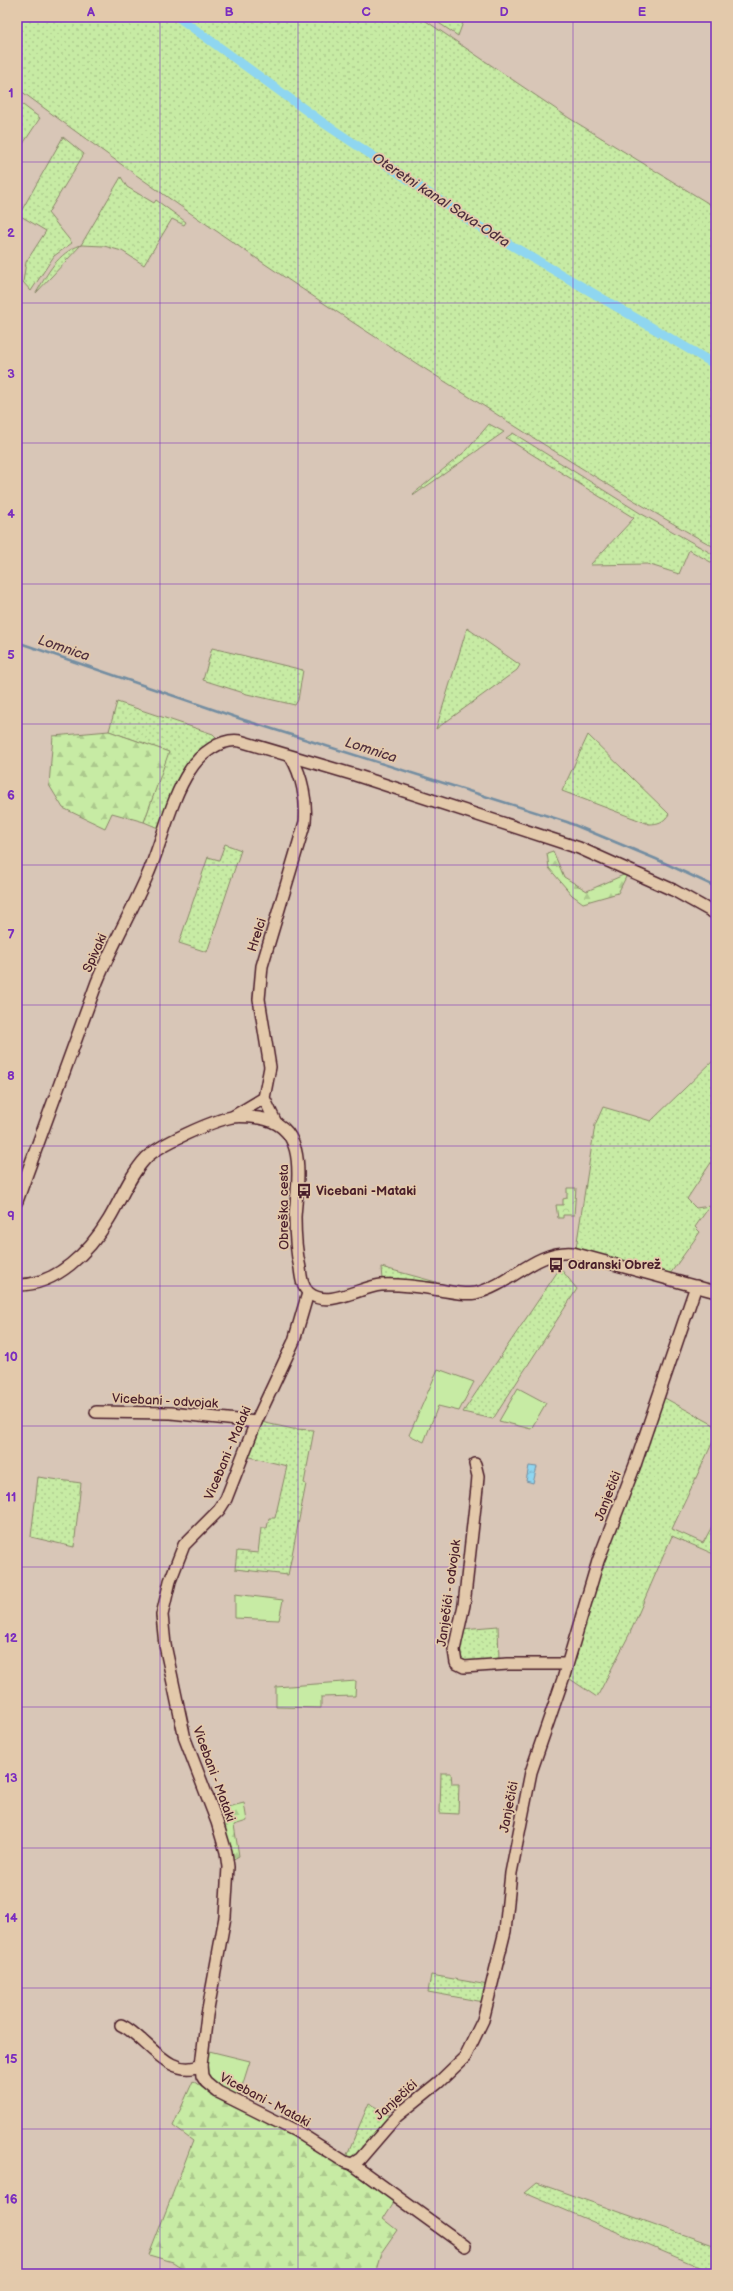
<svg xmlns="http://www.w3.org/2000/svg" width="733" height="2291" font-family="'Balsamiq Sans',sans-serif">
	<defs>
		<pattern id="grass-dots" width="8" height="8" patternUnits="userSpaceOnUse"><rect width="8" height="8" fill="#c7eba4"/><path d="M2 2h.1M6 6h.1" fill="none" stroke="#acc98d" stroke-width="1.8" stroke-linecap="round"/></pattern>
		<pattern id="forest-firs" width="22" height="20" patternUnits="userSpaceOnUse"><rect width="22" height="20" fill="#c7eba4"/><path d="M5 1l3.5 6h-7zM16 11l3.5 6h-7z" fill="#acc98d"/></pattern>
		<pattern id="park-crowns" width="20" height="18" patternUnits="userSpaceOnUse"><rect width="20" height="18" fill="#c7eba4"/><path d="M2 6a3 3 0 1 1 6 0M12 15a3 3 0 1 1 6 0" fill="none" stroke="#acc98d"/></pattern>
		<pattern id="water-waves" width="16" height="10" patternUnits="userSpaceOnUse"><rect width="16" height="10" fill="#8fd6f0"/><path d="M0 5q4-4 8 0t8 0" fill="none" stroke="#7db7ce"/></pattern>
	</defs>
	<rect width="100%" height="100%" fill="#d8c6b7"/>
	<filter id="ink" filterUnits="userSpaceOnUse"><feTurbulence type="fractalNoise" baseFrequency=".025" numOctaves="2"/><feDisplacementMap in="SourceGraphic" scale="8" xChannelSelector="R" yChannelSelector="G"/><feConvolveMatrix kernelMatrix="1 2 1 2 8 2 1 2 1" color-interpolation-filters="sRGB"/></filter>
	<g filter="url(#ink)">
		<g fill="url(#grass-dots)" stroke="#888568">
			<path d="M17,17h403l149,101 147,90v340c-81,-45 -159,-95 -237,-145 -158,-99 -313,-203 -462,-315z"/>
			<polygon points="430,17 465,17 458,36"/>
			<polygon points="19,102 40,118 17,153 17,105"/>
			<polygon points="63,137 84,154 48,213 72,243 54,256 31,291 23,282 26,262 46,231 19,215"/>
			<path d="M121,177l6,10 27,16 2,-3 30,22 -2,3 -12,-6 -28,46 -22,-14 -18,-5 -23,-1 -45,48c12,-20 21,-40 45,-48z"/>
			<polygon points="489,424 504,432 414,495 413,494 467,450"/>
			<polygon points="513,433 640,513 716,556 716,565 689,550 679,574 647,564 590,565 634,518 506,438"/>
			<polygon points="467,628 520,665 517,670 436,729"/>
			<polygon points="212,648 303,670 298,700 295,705 247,694 203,680"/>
			<polygon points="117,702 213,734 216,737 192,758 183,773 163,830 144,822 168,752 109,731"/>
			<path d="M588,735l81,79c-5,8 -11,10 -20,10l-87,-33z"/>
			<polygon points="225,844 241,850 207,952 179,943 208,857 219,860"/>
			<polygon points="716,1058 716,1155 687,1199 696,1208 710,1206 695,1227 700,1232 670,1274 576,1248 595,1125 603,1107 651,1121"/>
			<polygon points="381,1267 436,1282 382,1280"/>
			<polygon points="560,1268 577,1289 493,1419 463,1412"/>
			<polygon points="661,1396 716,1426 716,1435 672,1529 703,1543 716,1519 716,1555 672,1536 630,1633 597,1697 567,1677 590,1594"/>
			<polygon points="261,1422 293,1429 314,1430 304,1483 306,1484 288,1575 235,1569 237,1551 258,1553 261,1528 267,1528 269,1518 275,1518 287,1466 246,1456"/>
			<polygon points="38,1477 81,1483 74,1547 31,1537"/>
			<polygon points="498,1626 499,1661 459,1662 458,1652 462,1629"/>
			<polygon points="441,1773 451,1773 452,1784 459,1784 458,1814 440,1813"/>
			<polygon points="431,1975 488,1985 484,2002 428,1992"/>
			<polygon points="369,2103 391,2115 365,2148 352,2159 346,2157"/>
			<polygon points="537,2183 716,2246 716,2274 525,2193"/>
		</g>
		<g fill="url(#forest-firs)" stroke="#888568">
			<polygon points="109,731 169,752 144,822 112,813 105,828 63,808 49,785 53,736"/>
			<polygon points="553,851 564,877 587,891 628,873 618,893 583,903 572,895 549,868 547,853"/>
			<polygon points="244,1803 247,1821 234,1825 239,1856 230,1861 215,1810"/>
			<polygon points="193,2081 203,2088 295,2134 397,2197 383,2219 397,2230 381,2253 375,2274 191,2274 173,2262 149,2255 193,2141 173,2126"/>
		</g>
		<polygon fill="url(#park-crowns)" stroke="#888568" points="567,1188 576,1188 574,1215 563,1215 563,1218 558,1218 556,1205 563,1205 563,1199 567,1198"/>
		<g fill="#c7eba4" stroke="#888568">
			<polygon points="438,1369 474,1382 459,1411 438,1406 424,1442 409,1435"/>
			<polygon points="518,1388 546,1403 531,1429 499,1421"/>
			<polygon points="235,1594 283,1600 279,1620 235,1618"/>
			<polygon points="356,1681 355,1696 321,1697 321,1708 276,1707 276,1687"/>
			<path d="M205,2050l45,11 -12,38c-29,-15 -31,-17 -33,-49z"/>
		</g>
		<polygon fill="url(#water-waves)" stroke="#738da1" points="529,1466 537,1467 533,1483 526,1481"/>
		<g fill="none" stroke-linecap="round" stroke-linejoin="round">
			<polyline stroke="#738da1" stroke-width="2.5" points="17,642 244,720 567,822 656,859 716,887"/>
			<polyline stroke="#8fd6f0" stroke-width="9" points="178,17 322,122 475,224 716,365"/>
			<g stroke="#4a1f2b" stroke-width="14">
				<g id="minor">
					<polyline points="234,1116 264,1098"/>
					<path d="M276,1123l-12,-25 6,-31 -11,-68 3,-33 43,-144c2,-21 -3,-47 -14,-65"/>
					<path d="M17,1201l80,-219c15,-37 35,-71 51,-108 14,-32 23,-76 42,-104 10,-16 31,-32 50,-29l115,34 224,73 94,42 43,24"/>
					<path d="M17,1285c39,1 73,-34 92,-66 12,-20 21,-44 37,-61 14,-14 66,-37 86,-41 8,-1 19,0 27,1 51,7 38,64 36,99 0,17 1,34 5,51 1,9 2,19 9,25 19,16 51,-6 72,-8 20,-1 40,2 59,5 12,2 24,5 36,3 35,-8 59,-43 97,-40l143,39"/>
					<polyline points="308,1293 294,1341 256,1422 226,1499 219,1510 184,1545 170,1581 162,1615 165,1645 185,1739 217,1822 226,1852 228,1867 225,1917 207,2015 201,2065 202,2076 206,2082 218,2092 296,2131 345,2162 352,2164 465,2246"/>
					<polyline points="96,1412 171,1413 256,1422"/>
					<polyline points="475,1464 478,1476 477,1488 464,1605 454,1650 456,1663 464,1667 508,1664 567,1664"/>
					<path d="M121,2025c24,10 48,56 80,40"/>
					<polyline points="352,2164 360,2159 397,2116 439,2082 465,2057 483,2020 505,1931 511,1873 531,1772 563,1679 598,1561 635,1465 696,1286"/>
				</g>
			</g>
			<use href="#minor" stroke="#e3c9ab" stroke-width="11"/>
		</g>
	</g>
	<path fill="none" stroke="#7b2cbf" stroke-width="1" stroke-opacity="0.55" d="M160,17v2257M298,17v2257M435,17v2257M573,17v2257M17,162h699M17,303h699M17,443h699M17,584h699M17,724h699M17,865h699M17,1005h699M17,1146h699M17,1286h699M17,1426h699M17,1567h699M17,1707h699M17,1848h699M17,1988h699M17,2129h699"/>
	<defs>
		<g id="bus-bare" transform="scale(1.2)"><path d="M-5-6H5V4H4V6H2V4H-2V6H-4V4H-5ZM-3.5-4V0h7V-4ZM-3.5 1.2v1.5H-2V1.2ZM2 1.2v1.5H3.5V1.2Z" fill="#4a1f2b" stroke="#e3c9ab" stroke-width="2.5" paint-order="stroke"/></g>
	</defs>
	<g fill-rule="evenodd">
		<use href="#bus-bare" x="304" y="1191"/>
		<use href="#bus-bare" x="556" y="1265"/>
	</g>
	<g text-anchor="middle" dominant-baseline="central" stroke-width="3.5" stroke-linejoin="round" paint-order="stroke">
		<g font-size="13" fill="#4a1f2b" stroke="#e3c9ab">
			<text transform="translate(257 935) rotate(-72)">Hrelci</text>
			<text transform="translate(95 953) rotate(-66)">Spivaki</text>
			<text transform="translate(284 1207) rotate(-90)">Obreška cesta</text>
			<text transform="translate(165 1401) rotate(3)">Vicebani - odvojak</text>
			<text transform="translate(228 1453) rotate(-67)">Vicebani - Mataki</text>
			<text transform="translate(608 1496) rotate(-69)">Janječići</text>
			<text transform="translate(449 1593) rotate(-82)">Janječići - odvojak</text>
			<text transform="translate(214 1774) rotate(70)">Vicebani - Mataki</text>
			<text transform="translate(509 1807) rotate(-79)">Janječići</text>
			<text transform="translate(265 2100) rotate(28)">Vicebani - Mataki</text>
			<text transform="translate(396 2100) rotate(-42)">Janječići</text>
		</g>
		<g font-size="13" font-weight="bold" fill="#4a1f2b" stroke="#e3c9ab" text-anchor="start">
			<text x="316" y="1191">Vicebani -Mataki</text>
			<text x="568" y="1265">Odranski Obrež</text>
		</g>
		<g font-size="14" font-style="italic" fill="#51313f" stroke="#e3c9ab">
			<text transform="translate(441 200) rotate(33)">Oteretni kanal Sava-Odra</text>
			<text transform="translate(64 648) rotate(19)">Lomnica</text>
			<text transform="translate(371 750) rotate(18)">Lomnica</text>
		</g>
	</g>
	<rect width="733" height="2291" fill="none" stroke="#e3c9ab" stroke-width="44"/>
	<rect x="22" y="22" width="689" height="2247" fill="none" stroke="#7b2cbf" stroke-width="1.5"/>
	<g font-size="13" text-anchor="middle" font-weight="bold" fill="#7b2cbf">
		<text x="91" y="16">A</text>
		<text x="229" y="16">B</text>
		<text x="366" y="16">C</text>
		<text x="504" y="16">D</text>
		<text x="642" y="16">E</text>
		<text x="11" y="97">1</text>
		<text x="11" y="237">2</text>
		<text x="11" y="378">3</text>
		<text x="11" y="518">4</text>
		<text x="11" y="659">5</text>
		<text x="11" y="799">6</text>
		<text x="11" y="939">7</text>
		<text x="11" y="1080">8</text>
		<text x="11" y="1220">9</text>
		<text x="11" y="1361">10</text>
		<text x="11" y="1501">11</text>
		<text x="11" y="1642">12</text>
		<text x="11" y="1782">13</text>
		<text x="11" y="1922">14</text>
		<text x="11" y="2063">15</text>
		<text x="11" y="2203">16</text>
	</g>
</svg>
